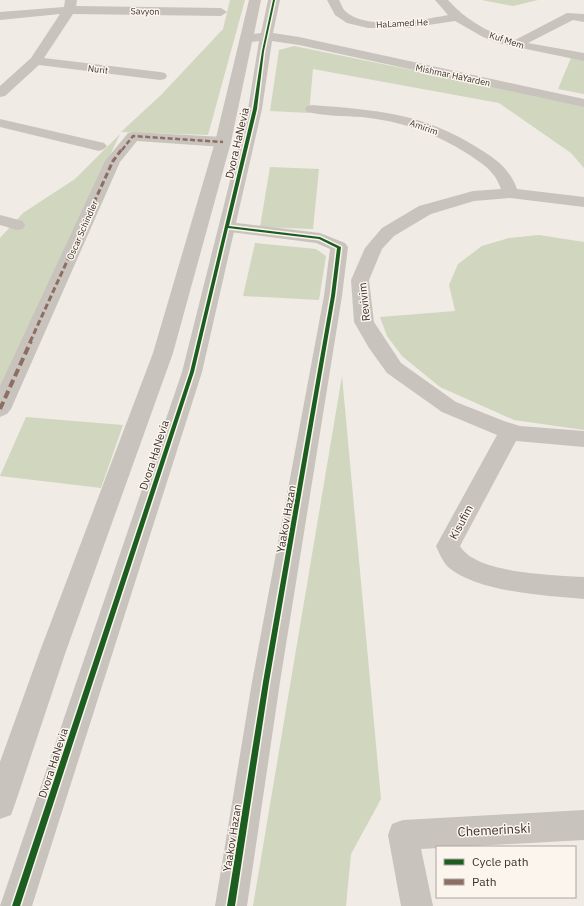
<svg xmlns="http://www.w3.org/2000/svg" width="584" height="906" font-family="'IBM Plex Sans',sans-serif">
	<rect width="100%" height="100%" fill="#f0ebe5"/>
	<g fill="#d1d6bf">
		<polygon points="230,0 245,0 208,135 121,132 161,95 223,29"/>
		<polygon points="482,0 538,0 513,6"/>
		<polygon points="294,46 584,105 584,168 571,153 499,103 313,69 309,113 270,111 279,50"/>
		<polygon points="571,58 584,60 584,94 558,89"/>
		<polygon points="120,134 0,391 0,238 23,213 75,179"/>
		<polygon points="270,167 319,169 313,229 260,227"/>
		<polygon points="539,235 584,242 584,430 514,420 440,387 402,356 387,336 380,317 455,311 449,285 458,264 482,246 509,238"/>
		<polygon points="255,243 316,249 326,256 319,300 243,296"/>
		<polygon points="342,376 381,799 351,854 346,906 253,906"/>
		<polygon points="26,417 123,425 101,488 0,476"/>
	</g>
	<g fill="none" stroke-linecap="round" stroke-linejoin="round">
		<g fill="#c9c3be" fill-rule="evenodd">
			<polygon points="65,0 77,0 76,6 221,8 227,12 221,16 73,14 44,58 160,72 165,73 167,76 165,79 160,80 39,65 5,96 0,97 0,86 31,58 60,14 0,20 0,12 64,7"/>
			<path d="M327,0h12c2,3 3,8 6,11 21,20 77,9 103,4l-13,-15h13c18,20 40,33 67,40l52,-27 17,1v8l-11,-2 -45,23 56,10v8l-82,-17 -19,-7 -28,-16 -47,7h-40l-21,-5 -12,-8z"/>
			<path d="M312,105c64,5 111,8 166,43 18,11 32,21 39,41l67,8v10l-74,-9 -36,3 -43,13 -37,22 -12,13 -13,31 5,42 27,41 55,39 48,19 16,5 64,5v16l-68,-6 -56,105c16,28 94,29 124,31v22c-37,-3 -107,-7 -136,-32 -5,-5 -9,-14 -12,-21l61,-111 -55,-23 -55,-39 -18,-25 -15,-26 -3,-42 14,-32 17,-20 37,-22 54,-15 28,-2c-6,-18 -18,-25 -33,-35 -33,-21 -67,-33 -106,-37 -18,-1 -38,-1 -55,-5l-2,-3 2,-3z"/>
			<polygon points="0,119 104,143 107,146 104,149 99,151 0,127"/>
			<polygon points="133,132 223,137 228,139 231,142 228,145 223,147 137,141 120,162 11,409 7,414 0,417 0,386 105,161 128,133"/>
			<polygon points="0,215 23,221 25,225 23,229 17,230 0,225"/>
			<polygon points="228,222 320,233 345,243 348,247 342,296 280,682 247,906 215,906 252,682 324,296 330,249 316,243 222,231 220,227 222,223"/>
			<polygon points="584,810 584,840 421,849 433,906 401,906 388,835 392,824 403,820"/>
		</g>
		<polygon fill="#c9c3be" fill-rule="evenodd" points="249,0 261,0 254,34 261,33 268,0 280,0 273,33 299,37 584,99 584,107 299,45 272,41 262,109 202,372 32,906 0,906 182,372 248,109 259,41 252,42 231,142 173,353 66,651 15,804 11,815 0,819 0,762 40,651 153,353 215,142"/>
		<polyline stroke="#8d6e63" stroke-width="2.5" stroke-dasharray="5 2.5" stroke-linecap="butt" points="122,150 133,136 223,142"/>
		<polyline stroke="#8d6e63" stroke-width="3" stroke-dasharray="6 3" stroke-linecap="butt" points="30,342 113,161 122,149"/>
		<polyline stroke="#8d6e63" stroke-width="4" stroke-dasharray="8 4" stroke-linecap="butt" points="0,409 31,341"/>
		<g stroke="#fbf5ee" stroke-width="3">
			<polygon id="cycleway" points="273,0 275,0 264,51 257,109 229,226 320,237 341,247 335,296 269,682 235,906 227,906 263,682 331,296 337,248 319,239 228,228 194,372 20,906 12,906 190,372 253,109 262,51"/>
		</g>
		<use href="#cycleway" fill="#1b5e20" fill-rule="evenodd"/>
	</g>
	<g text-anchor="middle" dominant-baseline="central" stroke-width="3" stroke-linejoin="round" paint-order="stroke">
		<g font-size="9" fill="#3b302b" stroke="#fbf5ee">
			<text transform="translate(145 11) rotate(1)">Savyon</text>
			<text transform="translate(402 23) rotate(-3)">HaLamed He</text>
			<text transform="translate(507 40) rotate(18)">Kuf Mem</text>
			<text transform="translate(98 69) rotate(7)">Nurit</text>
			<text transform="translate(453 75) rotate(12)">Mishmar HaYarden</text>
			<text transform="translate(424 127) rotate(20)">Amirim</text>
			<text transform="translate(82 230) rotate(-66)">Oscar Schindler</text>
		</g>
		<g font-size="11" fill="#3b302b" stroke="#fbf5ee">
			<text transform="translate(237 143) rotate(-77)">Dvora HaNevia</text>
			<text transform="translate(364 302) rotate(-96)">Revivim</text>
			<text transform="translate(154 455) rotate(-72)">Dvora HaNevia</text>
			<text transform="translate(286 519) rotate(-80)">Yaakov Hazan</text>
			<text transform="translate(461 522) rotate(-62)">Kisufim</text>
			<text transform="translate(53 763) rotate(-72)">Dvora HaNevia</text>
			<text transform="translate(232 838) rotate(-81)">Yaakov Hazan</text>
		</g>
		<g font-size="13" fill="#3b302b" stroke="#fbf5ee">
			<text transform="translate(494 830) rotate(-3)">Chemerinski</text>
		</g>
	</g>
	<rect x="436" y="846" width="140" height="52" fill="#fbf5ee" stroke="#aea6a0"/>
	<rect x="444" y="859" width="20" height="6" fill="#1b5e20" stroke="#aea6a0"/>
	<text x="472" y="866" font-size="12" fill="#3b302b">Cycle path</text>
	<rect x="444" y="879" width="20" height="6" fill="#8d6e63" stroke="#aea6a0"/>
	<text x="472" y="886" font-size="12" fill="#3b302b">Path</text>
</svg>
